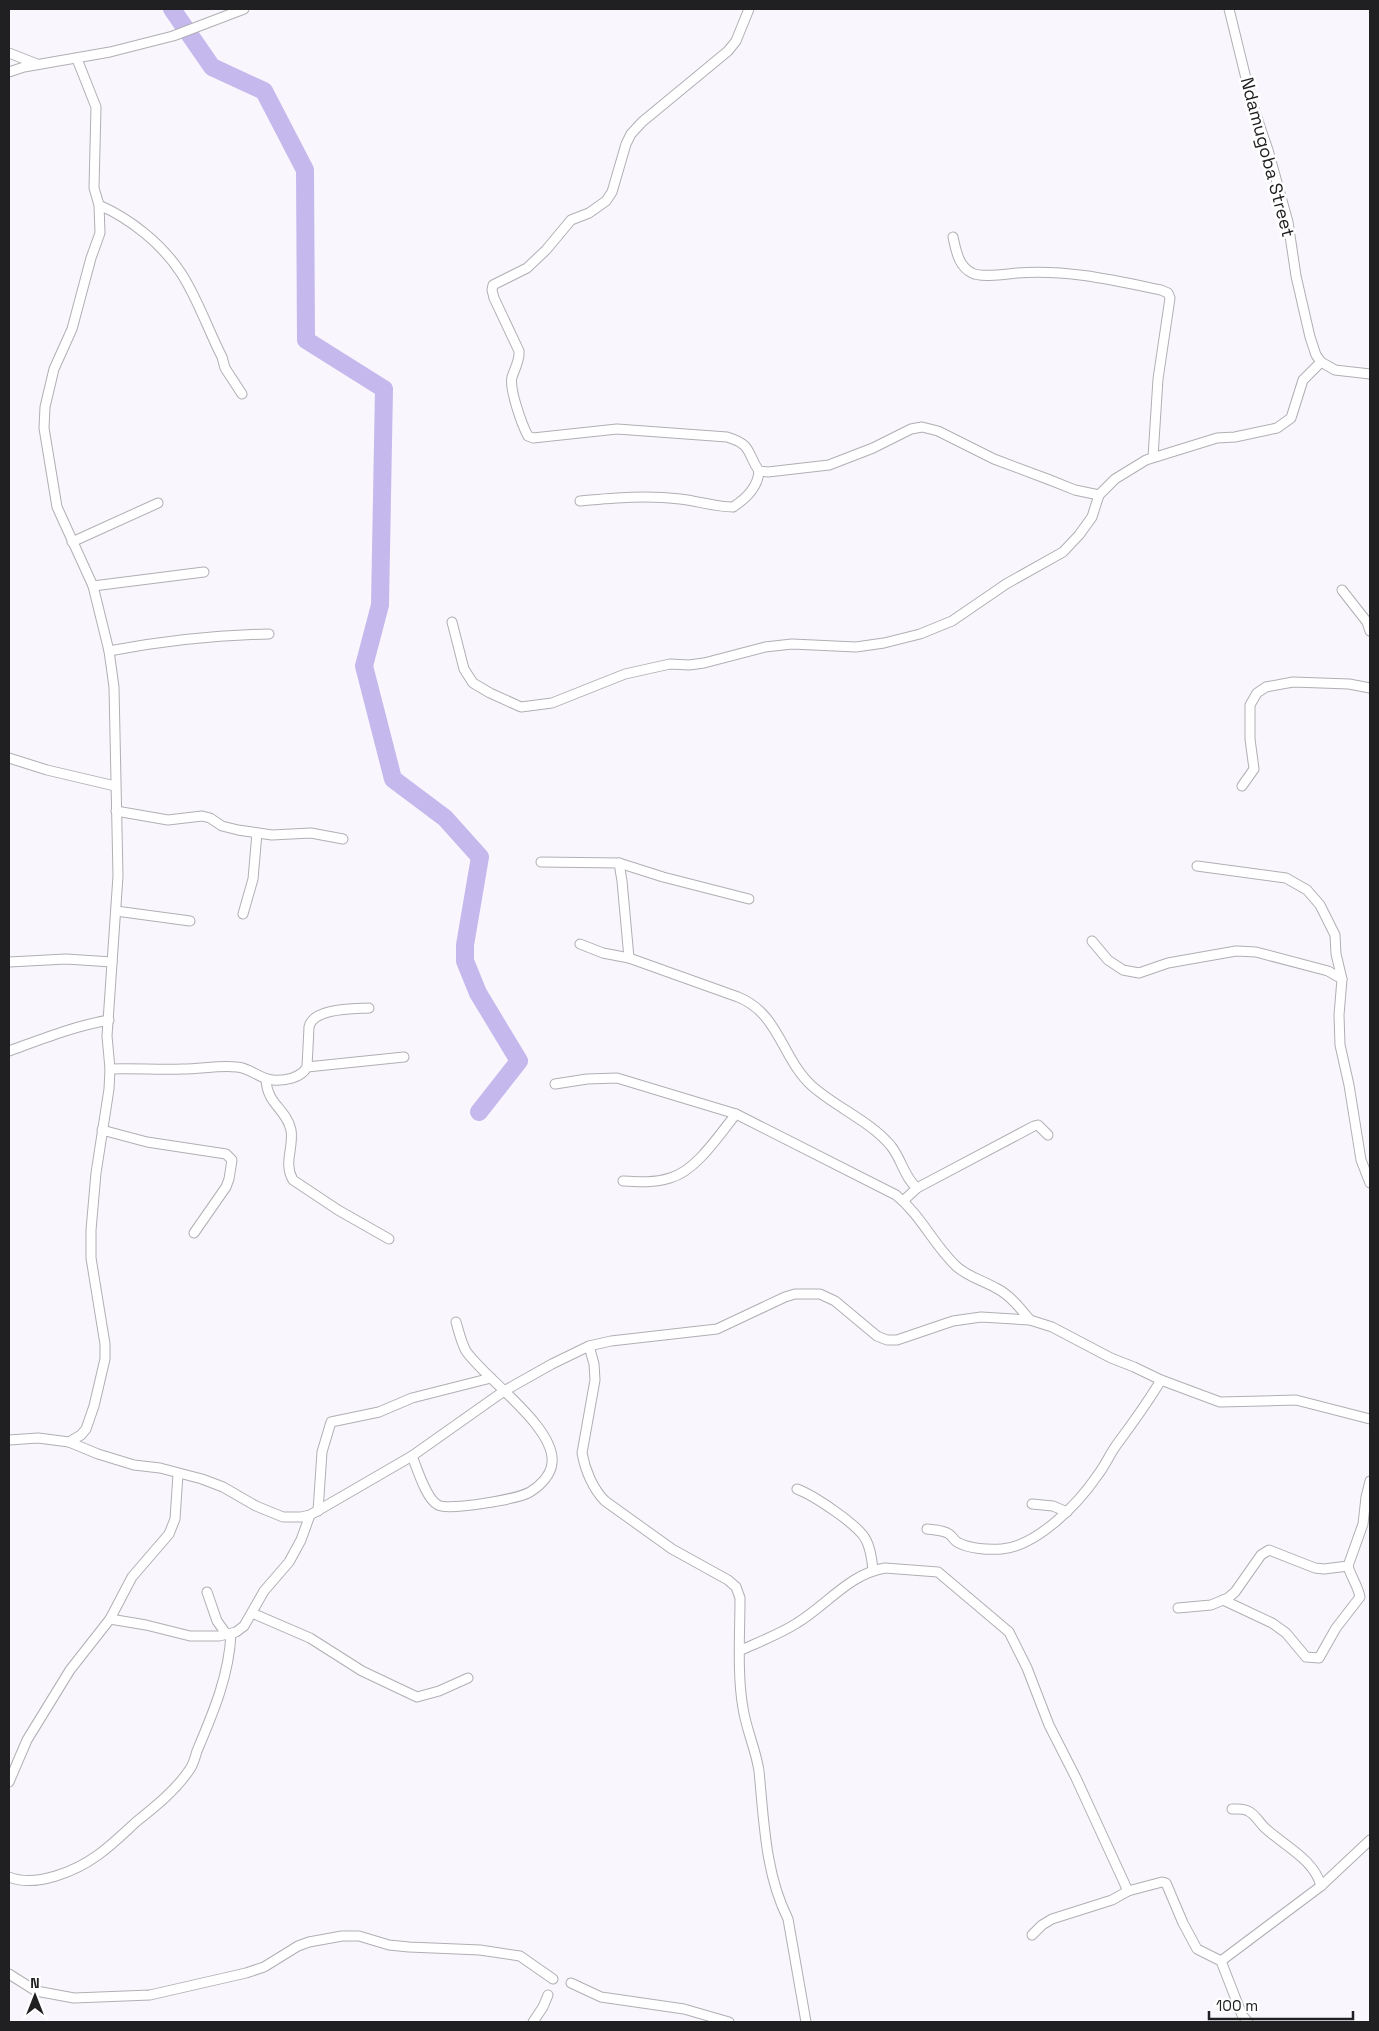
<svg xmlns="http://www.w3.org/2000/svg" width="1379" height="2031" font-family="'Space Grotesk',sans-serif">
	<rect width="100%" height="100%" fill="#f9f7fd"/>
	<g fill="none" stroke-linecap="round" stroke-linejoin="round">
		<polyline stroke="#c5b8ed" stroke-width="18" points="172,9 212,67 264,91 305,170 306,340 384,389 380,605 364,666 393,779 445,818 480,857 465,945 465,961 478,993 519,1061 479,1112"/>
		<g stroke="#b0afb4" stroke-width="11">
			<g id="minor">
				<path d="M749,9l-13,32 -8,10 -86,71 -11,12 -5,10 -14,48 -6,9 -17,12 -18,7 -25,30 -19,18 -34,17 -1,5 2,8 25,53c1,9 -4,17 -7,26 -3,12 10,48 16,59l5,2 84,-9 110,8c26,8 19,15 32,34l9,1 61,-7 44,-17 38,-19 11,-2 16,4 56,28 56,21 25,10 24,5"/>
				<polyline points="1229,9 1252,103 1268,150 1288,222 1296,276 1310,337 1316,355 1321,362 1335,370 1370,374"/>
				<polyline points="9,53 37,64"/>
				<polyline points="9,72 24,67 110,52 173,36 244,9"/>
				<path d="M99,205c32,14 63,39 82,68 17,26 27,57 41,84l3,11 17,26"/>
				<path d="M953,237c3,13 5,29 19,36 9,5 34,1 45,0 49,-4 96,7 144,17l7,3 2,5 -12,81 -5,78"/>
				<path d="M580,501c34,-3 66,-6 100,-2 18,2 35,8 53,8 14,-9 25,-20 26,-36"/>
				<polyline points="72,542 158,503"/>
				<polyline points="93,586 204,572"/>
				<polyline points="1342,590 1367,622 1370,631"/>
				<polyline points="452,622 464,669 473,683 490,693 521,707 552,703 625,674 670,664 689,665 704,663 765,647 792,644 856,647 884,643 920,634 952,621 1006,584 1063,552 1079,535 1092,517 1099,495 1115,479 1146,460 1217,438 1235,437 1277,428 1291,418 1303,380 1321,362"/>
				<path d="M109,651c53,-10 106,-16 160,-17"/>
				<polyline points="9,758 47,770 115,786"/>
				<polyline points="1242,786 1254,769 1250,739 1250,705 1257,693 1266,687 1293,682 1349,684 1370,688"/>
				<polyline points="116,811 168,820 202,816 210,818 222,826 238,830 272,835 311,833 343,839"/>
				<polyline points="541,862 619,863 622,881 629,958"/>
				<polyline points="619,863 663,877 749,899"/>
				<polyline points="1197,866 1286,878 1307,890 1320,905 1335,935 1336,954 1342,979"/>
				<polyline points="116,911 190,921"/>
				<polyline points="243,914 253,879 257,833"/>
				<polyline points="1092,941 1108,960 1123,970 1139,973 1168,963 1236,951 1256,952 1328,971 1342,979 1339,1015 1340,1045 1349,1085 1361,1160 1370,1183"/>
				<path d="M580,944l23,9 26,5 109,39c41,16 44,62 74,89 25,22 58,35 79,60 11,14 13,31 26,42"/>
				<polyline points="9,962 66,959 112,962"/>
				<path d="M9,1051c33,-12 65,-25 100,-31"/>
				<polyline points="307,1067 404,1057"/>
				<path d="M110,1069c24,-1 49,1 73,0 18,0 36,-4 54,-2 14,1 22,12 36,13 12,1 28,-2 34,-13l2,-40c4,-19 44,-18 60,-19"/>
				<path d="M266,1079c1,26 20,29 25,51 3,18 -8,33 2,50l45,30 51,29"/>
				<path d="M555,1084l32,-5 30,-1 119,36 160,81c25,20 37,49 60,71 12,11 26,14 40,22 14,7 24,20 34,32"/>
				<polyline points="102,1130 147,1142 226,1154 232,1160 229,1179 226,1187 194,1233"/>
				<path d="M623,1181c15,1 32,2 47,-3 26,-7 49,-43 66,-64"/>
				<polyline points="903,1201 917,1188 1034,1126 1038,1125 1048,1135"/>
				<path d="M589,1346l5,18 1,16 -13,73c3,17 11,36 23,48l67,48 56,31 8,7 4,11c0,34 -3,77 3,110 3,21 13,42 16,63 5,50 6,102 29,148l18,103"/>
				<polyline points="9,1440 38,1438 69,1442 81,1435 86,1429 94,1406 105,1359 105,1344 91,1258 91,1230 96,1173 109,1089 110,1069 107,1036 118,876 114,687 109,651 93,586 57,507 44,428 45,407 54,369 72,329 91,258 100,233 99,205 94,188 96,107 77,59"/>
				<polyline points="69,1442 98,1454 134,1465 160,1468 202,1479 223,1487 256,1506 283,1517 301,1517 310,1515 324,1507 412,1456 504,1391 552,1364 589,1346 611,1341 717,1329 785,1297 795,1294 820,1294 835,1301 877,1336 887,1340 897,1340 953,1321 981,1317 1030,1320 1052,1327 1111,1358 1134,1367 1161,1380 1220,1402 1296,1400 1370,1419"/>
				<path d="M412,1456c5,12 14,43 26,49 10,6 81,-6 92,-13 10,-6 21,-17 22,-29 4,-36 -67,-84 -86,-112 -5,-9 -7,-19 -10,-29"/>
				<path d="M797,1489c16,6 62,36 69,51 5,9 6,20 7,30"/>
				<polyline points="1032,1504 1053,1506 1067,1512"/>
				<polyline points="318,1511 322,1452 331,1422 379,1412 412,1398 491,1378"/>
				<path d="M927,1529c7,1 16,1 22,5 3,2 5,6 8,8 12,7 32,8 45,7 35,-3 76,-45 95,-73 7,-9 12,-20 18,-29 16,-22 32,-43 46,-67"/>
				<polyline points="207,1592 217,1621 227,1635"/>
				<path d="M1223,1600l49,23 14,10 20,24 13,1 17,-30 24,-31c-2,-11 -9,-20 -12,-31"/>
				<polyline points="1178,1608 1211,1605 1228,1598 1235,1592 1261,1555 1269,1550 1315,1568 1324,1569 1348,1566 1363,1524 1366,1497 1370,1481"/>
				<polyline points="252,1613 310,1638 362,1671 417,1697 439,1691 468,1678"/>
				<polyline points="110,1619 146,1625 190,1636 219,1636 236,1632 244,1626 264,1591 289,1562 301,1540 310,1515"/>
				<path d="M741,1650c18,-8 39,-16 56,-27 30,-18 52,-49 88,-55l53,4 71,60 18,36 22,57 27,53 52,113"/>
				<polyline points="9,1782 27,1740 70,1670 110,1619 132,1577 169,1534 175,1519 178,1474"/>
				<path d="M9,1877c27,11 67,-6 89,-22 14,-10 26,-22 38,-33 20,-16 40,-32 54,-53 4,-6 5,-12 7,-18 16,-38 32,-75 34,-117"/>
				<polyline points="1321,1886 1370,1840"/>
				<polyline points="1032,1935 1042,1925 1052,1919 1112,1900 1128,1891 1162,1882 1166,1883 1183,1923 1197,1949 1221,1961 1242,2015 1248,2022"/>
				<path d="M1221,1961l100,-75c-7,-27 -37,-40 -57,-59 -5,-5 -9,-13 -16,-16 -5,-3 -11,-2 -16,-2"/>
				<polyline points="9,1974 36,1991 74,1998 150,1995 246,1973 264,1967 298,1946 309,1942 342,1936 359,1936 389,1945 409,1947 480,1950 520,1956 553,1979"/>
				<polyline points="571,1983 601,1997 684,2009 729,2022"/>
				<polyline points="533,2022 543,2007 548,1995"/>
			</g>
		</g>
		<use href="#minor" stroke="#fff" stroke-width="9"/>
	</g>
	<g text-anchor="middle" dominant-baseline="central" stroke-width="5" stroke-linejoin="round" paint-order="stroke">
		<g font-size="18" fill="#202022" stroke="#fff">
			<text transform="translate(1268 157) rotate(75)">Ndamugoba Street</text>
		</g>
	</g>
	<rect width="1379" height="2031" fill="none" stroke="#202022" stroke-width="20"/>
	<g transform="translate(35 1996)" stroke="#ffffff" stroke-width="4" paint-order="stroke">
	<path d="M0-4L9 19L0 12L-9 19Z" fill="#202022"/>
	<text y="-8" font-size="14" font-weight="bold" text-anchor="middle" fill="#202022">N</text>
	</g>
	<path d="M1209 2011v8h144v-8" fill="none" stroke="#202022" stroke-width="2.5"/>
	<text x="1216" y="2011" font-size="15" fill="#202022" stroke="#ffffff" stroke-width="4" paint-order="stroke">100 m</text>
</svg>
